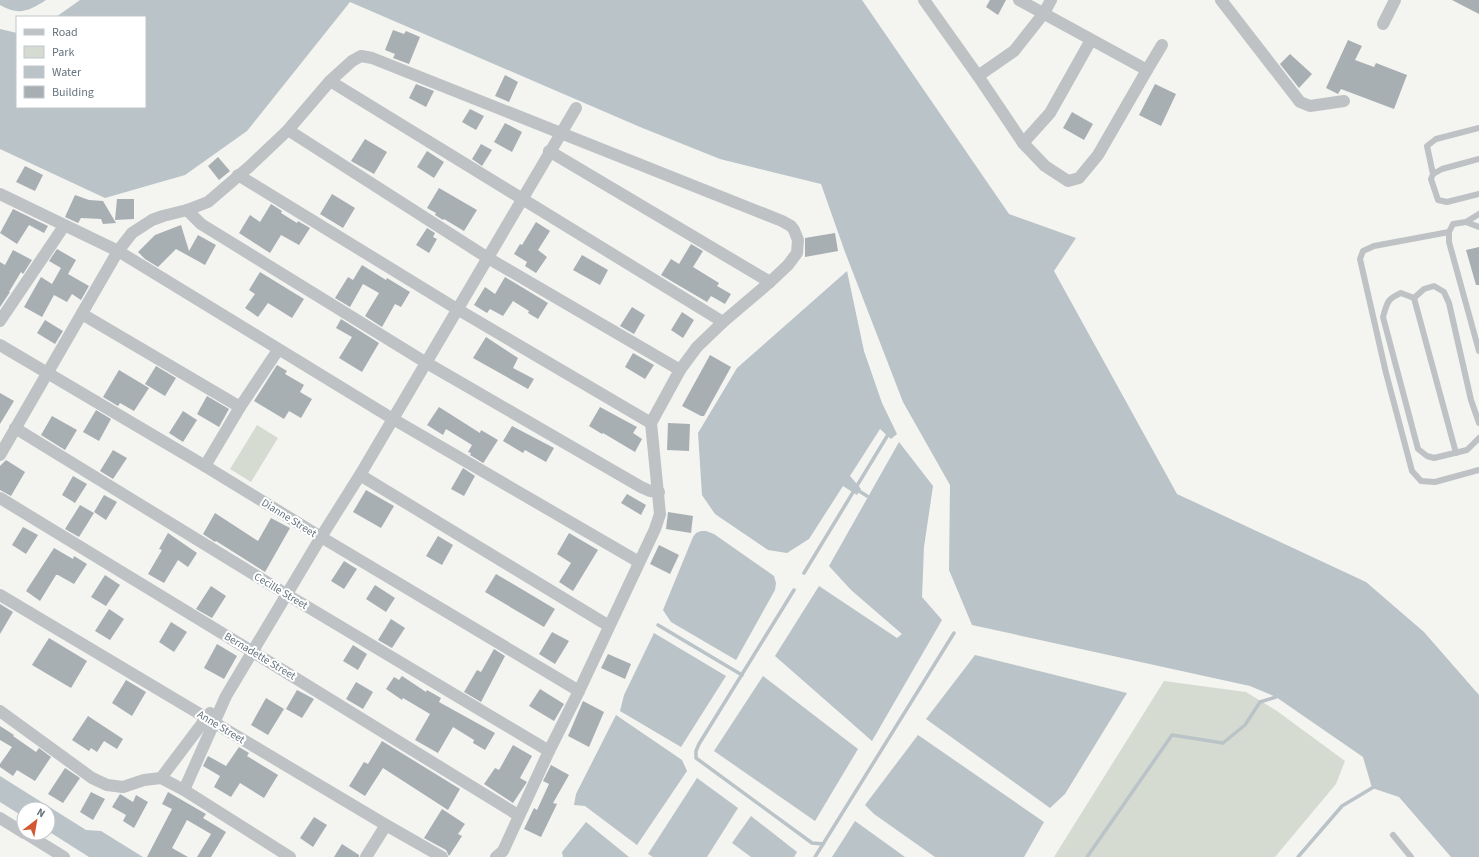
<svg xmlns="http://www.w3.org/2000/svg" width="1479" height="857" font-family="'Source Sans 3',sans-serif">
	<rect width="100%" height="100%" fill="#f4f4f1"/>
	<g fill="#d6dbd2">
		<polygon points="257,425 278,438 251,482 230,469"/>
		<polygon points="1164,681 1246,692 1277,711 1345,761 1336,784 1275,857 1054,857"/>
	</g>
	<g fill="#bac3c7">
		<path d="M0,0h46c-17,11 -27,16 -46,5z"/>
		<polygon points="80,0 862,0 1009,214 1076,238 1054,271 1177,494 1366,582 1424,632 1479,695 1479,857 1451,857 1399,797 1372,788 1363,757 1276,697 1250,686 972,625 949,570 950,485 903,402 845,252 821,184 720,159 640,127 350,2 247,131 185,175 105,198 0,149 0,29 17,33 17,107 145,107 145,17 56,17"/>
		<polygon points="847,271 864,351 882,403 897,434 891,439 880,429 850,476 861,489 857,495 843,486 809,539 787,553 768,550 715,514 702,495 698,433 737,368"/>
		<polygon points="899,442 933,486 924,547 922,597 942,620 872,741 775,656 819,586 897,638 902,634 851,590 829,566"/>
		<polygon points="701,531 706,531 714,534 774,576 776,583 775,590 736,660 671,622 663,610 693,537 696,533"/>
		<polygon points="654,633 726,676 681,747 620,711 624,695"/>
		<polygon points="975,655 1127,693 1065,794 1050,808 926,719"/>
		<polygon points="763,676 858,749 815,821 714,751"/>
		<polygon points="616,715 682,760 687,771 637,845 585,806 574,805 576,794"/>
		<polygon points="918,735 1044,822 1024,857 935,857 874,814 865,805"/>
		<polygon points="0,776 86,830 101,831 143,857 89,857 48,831 48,809 24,809 24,817 0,802"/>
		<polygon points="697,778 738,808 707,857 653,857 648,854"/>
		<polygon points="751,816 797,852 794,857 751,857 732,843"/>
		<polygon points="855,821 905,857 832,857"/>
		<polygon points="586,822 629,857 563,857 562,852"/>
	</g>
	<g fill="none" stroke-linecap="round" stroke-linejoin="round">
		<g stroke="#bac3c7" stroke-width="3.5">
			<polyline points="856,489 867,496"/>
			<polyline points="804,573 889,433"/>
			<polyline points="794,590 699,744 696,751 696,758 812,843 823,844"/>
			<polyline points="658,625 742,675"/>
			<polyline points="815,857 954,633"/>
			<polyline points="1087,857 1172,735 1223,743 1245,725 1260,702 1276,697"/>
			<polyline points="1298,857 1342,806 1372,788"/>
		</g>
	</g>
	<g fill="#a8afb3">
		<polygon points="990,0 1006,0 998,15 986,7"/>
		<polygon points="1452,0 1479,0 1479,14"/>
		<polygon points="393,30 404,34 406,31 420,37 409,64 393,58 395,54 385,50"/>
		<polygon points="1348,40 1362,46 1355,60 1374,67 1376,63 1407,75 1394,109 1341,89 1338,94 1326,88"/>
		<polygon points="1290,54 1312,74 1299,88 1280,64"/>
		<polygon points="505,75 518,82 509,102 495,96"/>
		<polygon points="416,84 434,91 426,107 409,98"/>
		<polygon points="1155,84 1176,94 1161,126 1139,115"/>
		<polygon points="470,109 484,116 476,130 462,122"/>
		<polygon points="1072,112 1093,124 1084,140 1063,128"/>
		<polygon points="505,123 522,132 512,152 494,142"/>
		<polygon points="365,139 387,152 374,174 351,161"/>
		<polygon points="481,144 492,150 482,166 472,159"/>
		<polygon points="427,151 444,162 434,178 417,167"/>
		<polygon points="218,157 230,171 219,180 208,166"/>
		<polygon points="25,166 43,175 35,191 16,182"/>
		<polygon points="439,188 477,210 464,231 444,219 443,220 435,215 436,213 427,208"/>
		<polygon points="332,194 355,208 343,228 320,214"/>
		<polygon points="75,195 89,200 103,201 116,223 103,224 101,219 81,218 78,223 65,217"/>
		<polygon points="117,199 134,199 134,219 115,220"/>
		<polygon points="271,204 282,211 281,213 297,223 298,221 310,228 299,245 281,235 270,253 239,233 250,215 260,222"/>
		<polygon points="13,209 48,226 44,233 29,225 17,244 0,233"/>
		<polygon points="536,222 550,231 538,250 547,257 536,273 525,266 527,262 514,254 520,244 522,245"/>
		<polygon points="181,225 189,251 198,235 216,245 205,265 176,249 158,267 145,259 138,252 155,235"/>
		<polygon points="427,228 435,233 433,237 437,239 429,253 416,245"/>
		<polygon points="835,233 838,251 805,257 805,238"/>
		<polygon points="691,244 703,251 693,267 719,283 717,286 731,294 725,304 711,296 707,302 661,275 671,259 679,264"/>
		<polygon points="1479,247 1479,285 1476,285 1466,250"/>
		<polygon points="57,249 76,260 68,274 89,286 81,300 72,294 67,302 54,295 42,317 24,307 41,277 52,284 61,268 49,261"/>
		<polygon points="13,250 32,260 23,274 21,272 9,292 10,292 0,307 0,262 5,265"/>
		<polygon points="582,255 608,270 600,285 573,270"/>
		<polygon points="362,265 386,280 387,278 410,292 401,307 395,304 382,327 365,316 379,293 363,284 350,307 335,298 348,277 353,280"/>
		<polygon points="260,272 304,299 292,318 268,303 258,317 245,308 255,294 249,290"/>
		<polygon points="505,277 548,303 538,319 528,313 529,311 513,301 503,316 490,309 487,313 474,305 485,287 495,294"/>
		<polygon points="632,307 645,315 634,334 620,326"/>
		<polygon points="682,312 694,320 683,338 671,330"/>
		<polygon points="341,319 379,343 362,372 339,358 352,337 336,328"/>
		<polygon points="45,320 63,331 55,344 37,333"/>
		<polygon points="486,337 518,358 513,368 534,379 528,389 473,358"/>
		<polygon points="633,353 654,365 645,379 625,367"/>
		<polygon points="710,355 731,367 704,416 701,416 682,406"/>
		<polygon points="277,365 287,371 285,374 304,385 300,392 312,399 301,418 289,411 284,419 254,401"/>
		<polygon points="156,366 176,378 165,396 145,384"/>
		<polygon points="119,370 149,388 134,411 120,403 118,406 103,397"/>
		<polygon points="0,393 14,401 0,424"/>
		<polygon points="207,396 229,409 219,427 197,414"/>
		<polygon points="439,407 480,433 481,430 498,440 484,462 483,463 470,455 471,453 468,452 472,445 446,429 443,435 427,425"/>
		<polygon points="600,407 637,427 633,433 642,439 635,452 603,433 602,434 589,426"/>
		<polygon points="96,410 111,419 99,441 83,432"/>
		<polygon points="183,411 197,420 183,442 169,433"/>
		<polygon points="52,416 77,430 65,450 41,435"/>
		<polygon points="668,423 690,424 689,451 667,450"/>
		<polygon points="512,426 554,448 546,462 525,450 523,453 503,441"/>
		<polygon points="113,450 127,458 113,479 100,471"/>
		<polygon points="6,460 25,472 11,496 0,490 0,466"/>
		<polygon points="463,468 475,476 464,496 451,489"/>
		<polygon points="73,476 87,484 75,503 62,495"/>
		<polygon points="366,490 394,506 381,528 353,512"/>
		<polygon points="627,494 646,505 641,515 621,503"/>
		<polygon points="104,495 117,502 106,520 94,512"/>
		<polygon points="80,505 94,513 79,537 65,529"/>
		<polygon points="668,512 693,516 691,533 666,529"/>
		<polygon points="215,513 258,541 271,518 290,528 265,572 216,541 215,542 203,534"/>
		<polygon points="23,527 38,535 26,554 12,545"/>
		<polygon points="168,533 197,553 188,567 178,560 164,583 148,574 162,550 159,549"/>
		<polygon points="569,533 598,550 573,591 559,582 571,563 557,554"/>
		<polygon points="438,536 453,545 442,565 426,556"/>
		<polygon points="659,545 679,555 670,574 650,564"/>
		<polygon points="54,548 73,559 74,556 87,564 74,584 58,575 56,575 40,601 26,591"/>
		<polygon points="344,561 357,569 344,589 331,581"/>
		<polygon points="496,574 555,609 544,627 485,592"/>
		<polygon points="105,575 120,585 106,606 91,597"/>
		<polygon points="375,585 395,598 386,612 366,599"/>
		<polygon points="211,586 226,596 212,618 196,609"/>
		<polygon points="0,604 13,612 0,634"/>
		<polygon points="109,609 124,619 110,640 95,631"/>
		<polygon points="391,619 405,628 392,648 378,640"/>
		<polygon points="171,622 187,632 174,652 159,642"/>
		<polygon points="552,632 569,641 555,664 539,654"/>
		<polygon points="49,638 87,661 71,688 32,665"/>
		<polygon points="217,644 237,656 224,679 204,668"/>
		<polygon points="353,645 367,654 358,670 343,661"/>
		<polygon points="494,649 505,656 481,702 464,692 477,670 481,672"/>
		<polygon points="608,654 631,664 625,679 601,668"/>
		<polygon points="402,676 426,692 427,690 441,698 439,702 495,733 485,750 473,743 474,740 453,727 438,753 415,740 430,714 403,698 402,700 386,689 394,677 399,680"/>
		<polygon points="126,680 146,692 132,716 112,703"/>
		<polygon points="356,682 373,692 363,709 346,699"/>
		<polygon points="540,689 564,704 554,721 529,706"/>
		<polygon points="297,690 314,699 302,718 286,709"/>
		<polygon points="266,698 284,709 268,735 251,725"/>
		<polygon points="583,701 604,712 589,747 568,736"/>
		<polygon points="88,716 123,739 117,749 104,741 97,752 91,748 89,751 72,740"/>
		<polygon points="0,726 14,735 13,736 36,752 39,748 51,757 35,781 17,770 13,776 0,767 0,764 12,747 0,740"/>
		<polygon points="382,741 460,789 448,810 383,768 365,796 349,786 364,762 368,764"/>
		<polygon points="513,745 532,756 520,778 527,782 513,803 484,784 495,768 499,770"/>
		<polygon points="239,747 249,753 247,756 278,775 264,798 240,783 231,797 214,787 220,776 203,766 208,756 226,766"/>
		<polygon points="551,765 569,775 553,803 557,804 541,837 524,829 534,808 537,810 549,784 543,781"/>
		<polygon points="65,768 80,778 63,803 48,794"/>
		<polygon points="91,792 105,799 93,820 80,812"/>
		<polygon points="168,792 206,814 203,818 226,832 211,857 197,857 211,834 187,820 172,848 188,857 147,857 172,809 162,804"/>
		<polygon points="120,794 133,802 136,795 148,802 134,828 123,821 126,815 112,807"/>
		<polygon points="442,809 465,824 458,834 462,836 449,856 446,850 424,838"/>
		<polygon points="314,817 327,825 313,847 300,838"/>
		<polygon points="342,844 359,855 359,857 334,857"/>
	</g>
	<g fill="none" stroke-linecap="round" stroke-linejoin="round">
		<g stroke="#bec2c5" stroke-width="6">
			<polyline points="1479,159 1442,169 1433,174 1431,179 1438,200 1447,202 1479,194"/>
			<polyline points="1433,174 1427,146 1436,139 1479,128"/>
			<polyline points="1479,214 1466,222 1453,224 1449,232 1449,242 1479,351"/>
			<polyline points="1466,222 1479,227"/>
			<polyline points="1449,232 1374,246 1363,251 1360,259 1386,373 1412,471 1421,481 1435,482 1479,470"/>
			<path d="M1414,298l-13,-5c-14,6 -14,10 -18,24l35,132 9,7 7,2 33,-8 12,-12"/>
			<polyline points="1414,298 1424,289 1434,286 1444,292 1449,303 1471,400 1479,423"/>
			<polyline points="1414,298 1456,453"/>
			<polyline points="1393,835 1411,857"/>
		</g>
		<g stroke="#bec2c5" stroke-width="12">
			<polyline points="924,0 978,76 1023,143 1045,166 1068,181 1079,178 1098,155 1147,70 1019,0"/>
			<polyline points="1221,0 1300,102 1310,106 1344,101"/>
			<polyline points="1383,24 1395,0"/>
			<polyline points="1147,70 1162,45"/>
			<polyline points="978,76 1014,51 1044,13 1051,0"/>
			<polyline points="330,81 723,322"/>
			<polyline points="288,130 488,258 680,370"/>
			<polyline points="1023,143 1050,113 1091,40"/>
			<polyline points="549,151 770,282"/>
			<polyline points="238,175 457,309 651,423"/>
			<polyline points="0,194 118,251 393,419 639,562"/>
			<polyline points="187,210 201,224 425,362 641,487 650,491 659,492"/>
			<polyline points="82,314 240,407"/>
			<polyline points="0,321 64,226"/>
			<polyline points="0,345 205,466 321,537 579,691"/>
			<polyline points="15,428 286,594 549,751"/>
			<polyline points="0,455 118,251 132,233 152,220 163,216 187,210 208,202 250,166 288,130 330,81 352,61 361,56 372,58 782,221 791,226 794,230 798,240 797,253 788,265 770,282 723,322 697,347 680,370 651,423 660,514 655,529 579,691 549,751 503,851 496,857"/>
			<polyline points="205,466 240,407 278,350"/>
			<polyline points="360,475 609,626"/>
			<polyline points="0,498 253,652 518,815"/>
			<polyline points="0,595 386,825 442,857"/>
			<polyline points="0,711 92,778 107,785 123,787 144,780 161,778 184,790 290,857"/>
			<polyline points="161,778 210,713"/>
			<polyline points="184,790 226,696 321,537 360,475 576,108"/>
			<polyline points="0,818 24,833"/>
			<polyline points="25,833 64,857"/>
			<polyline points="366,857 386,825"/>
		</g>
	</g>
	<g text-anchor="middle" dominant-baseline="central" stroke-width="4" stroke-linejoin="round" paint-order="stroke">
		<g font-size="11" fill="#66747f" stroke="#fff">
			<text transform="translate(289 518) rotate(32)">Dianne Street</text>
			<text transform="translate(281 591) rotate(31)">Cecille Street</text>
			<text transform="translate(260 656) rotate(31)">Bernadette Street</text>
			<text transform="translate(221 727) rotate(31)">Anne Street</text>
		</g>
	</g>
	<rect x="16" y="16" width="130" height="92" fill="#ffffff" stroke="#c2c7cc"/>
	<rect x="24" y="29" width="20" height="6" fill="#bec2c5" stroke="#c2c7cc"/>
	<text x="52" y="36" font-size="12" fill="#66747f">Road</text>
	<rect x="24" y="46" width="20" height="12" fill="#d6dbd2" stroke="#c2c7cc"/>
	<text x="52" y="56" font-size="12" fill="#66747f">Park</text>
	<rect x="24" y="66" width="20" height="12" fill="#bac3c7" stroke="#c2c7cc"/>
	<text x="52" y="76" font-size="12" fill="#66747f">Water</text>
	<rect x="24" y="86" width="20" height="12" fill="#a8afb3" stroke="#c2c7cc"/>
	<text x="52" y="96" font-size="12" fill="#66747f">Building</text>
	<g transform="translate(36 821) rotate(31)"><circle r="19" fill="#ffffff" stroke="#c2c7cc"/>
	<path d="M0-3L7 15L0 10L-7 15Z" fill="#d25834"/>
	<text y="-6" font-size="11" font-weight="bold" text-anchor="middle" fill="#66747f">N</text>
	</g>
</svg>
